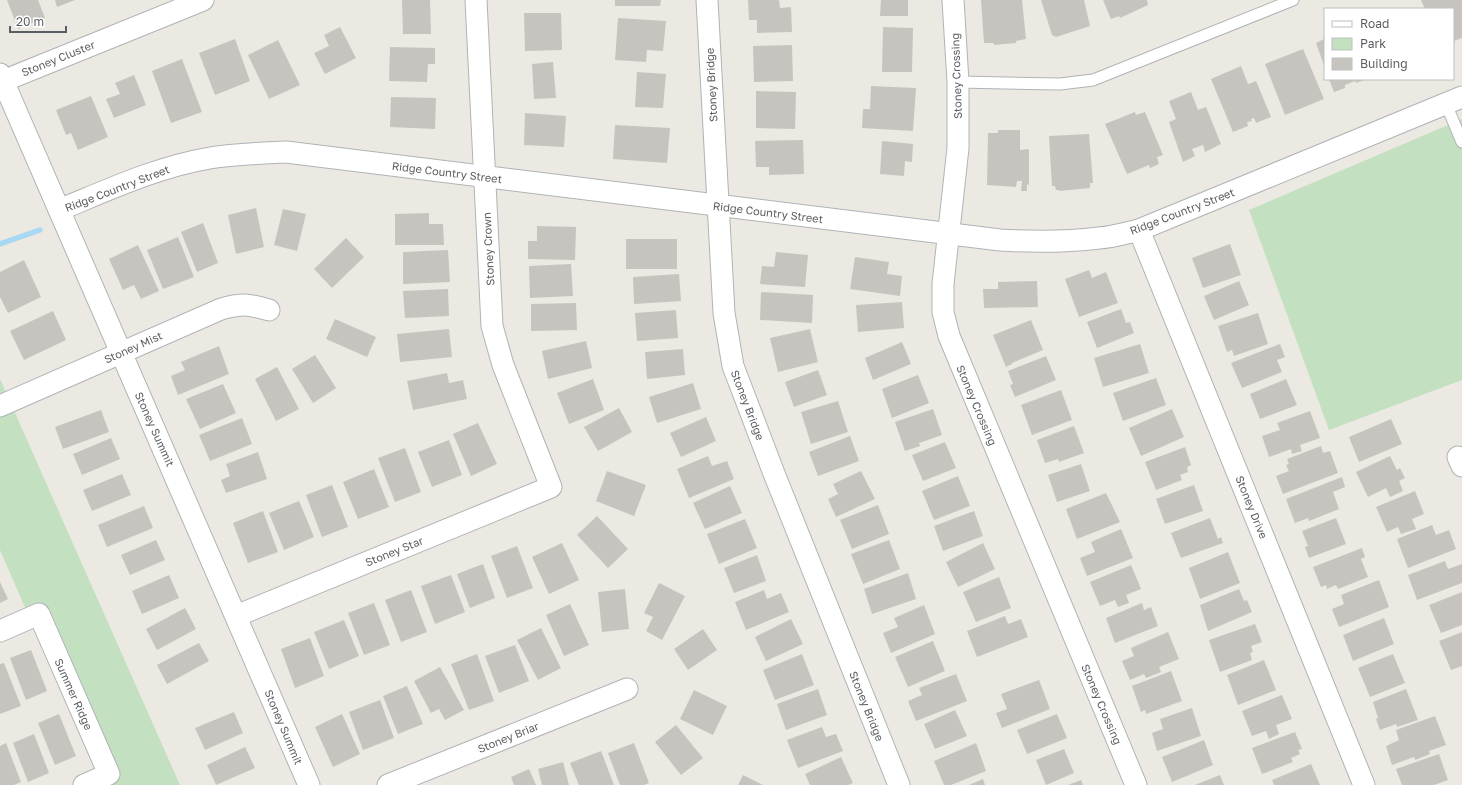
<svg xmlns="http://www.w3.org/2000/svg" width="1462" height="785" font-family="'Golos Text',sans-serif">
	<rect width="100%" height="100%" fill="#ece9e2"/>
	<g fill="#c3e1c1">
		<polygon points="1462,119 1462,380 1329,430 1249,210"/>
		<polygon points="0,379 180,785 102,785 0,550"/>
	</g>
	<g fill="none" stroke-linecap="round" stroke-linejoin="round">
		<polyline stroke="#a9d8f5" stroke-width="5.5" points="0,244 40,230"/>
	</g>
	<g fill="#c7c4bf">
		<polygon points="7,0 38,0 45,18 18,29"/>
		<polygon points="55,0 75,0 57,7"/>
		<polygon points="402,0 430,0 431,34 403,34"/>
		<polygon points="615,0 661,0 660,6 615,6"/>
		<polygon points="748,0 779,0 780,8 791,7 792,32 757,33 757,20 749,20"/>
		<polygon points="881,0 908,0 908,16 880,16"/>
		<polygon points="981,0 1022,0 1026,39 1016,41 1016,43 994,45 994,43 984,43"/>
		<polygon points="1041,0 1084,0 1090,26 1056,37 1052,35"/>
		<polygon points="1103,0 1147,0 1148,5 1120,18 1119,16 1111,19"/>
		<polygon points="1421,0 1462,0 1462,38 1454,41 1455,43 1453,44 1453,9 1425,9"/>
		<polygon points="524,13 561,13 562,50 525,51"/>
		<polygon points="618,18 666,21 663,51 647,50 646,62 615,60"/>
		<polygon points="340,27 356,58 325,74 314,53 329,46 324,35"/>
		<polygon points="883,27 913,28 912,72 882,72"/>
		<polygon points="1325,36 1325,68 1316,43 1324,39 1323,37"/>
		<polygon points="235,39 250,81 215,95 199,53"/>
		<polygon points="278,40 300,85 269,99 248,55"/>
		<polygon points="792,45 793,81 754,82 753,46"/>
		<polygon points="390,47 435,48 435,64 428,64 427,82 389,81"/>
		<polygon points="1303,49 1324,99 1285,115 1265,64"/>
		<polygon points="182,59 202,112 171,123 152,71"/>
		<polygon points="553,62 556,98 534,99 532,64"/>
		<polygon points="1241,66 1248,84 1256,81 1271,117 1256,123 1254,118 1251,119 1252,121 1247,122 1248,126 1233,132 1211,79"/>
		<polygon points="637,72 666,74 663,108 635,107"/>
		<polygon points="134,75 146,105 114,118 106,99 120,94 115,83"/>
		<polygon points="1329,79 1367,79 1356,83 1355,81 1345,85 1345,88 1334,92"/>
		<polygon points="871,86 916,88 913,131 862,128 863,109 870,109"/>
		<polygon points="756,91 796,92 795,129 756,128"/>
		<polygon points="1191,92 1198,110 1206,107 1221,144 1205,152 1203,145 1192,149 1195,156 1183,162 1169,122 1176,119 1169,101"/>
		<polygon points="91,96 108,137 78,150 71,133 66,135 56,110"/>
		<polygon points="391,97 436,98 435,129 390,127"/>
		<polygon points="1135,112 1136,115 1145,112 1163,155 1157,157 1159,164 1150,168 1149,165 1127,174 1105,124"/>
		<polygon points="525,113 566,116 564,147 524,145"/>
		<polygon points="615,125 670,128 667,163 613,159"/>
		<polygon points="998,130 1020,130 1020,150 1029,149 1029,185 1027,184 1027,191 1021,191 1022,181 1017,181 1016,187 987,185 988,133 998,133"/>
		<polygon points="1089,134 1093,183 1090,183 1090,188 1059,191 1059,190 1056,190 1055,186 1052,186 1049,136"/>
		<polygon points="803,140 804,174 769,175 769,167 756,167 755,141"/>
		<polygon points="882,141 913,144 912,162 905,161 904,176 880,174"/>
		<polygon points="256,208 264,247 236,254 228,215"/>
		<polygon points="283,209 306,214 297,251 274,245"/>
		<polygon points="429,213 429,224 443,224 444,245 395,245 395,214"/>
		<polygon points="203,223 218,263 197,272 181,232"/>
		<polygon points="537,226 576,227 575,260 528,259 528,241 537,241"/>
		<polygon points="178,237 194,277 163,289 147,250"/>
		<polygon points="346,238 364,257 332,288 314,269"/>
		<rect x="626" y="239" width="51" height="30"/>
		<polygon points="1230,244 1241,275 1203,288 1192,258"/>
		<polygon points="138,245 159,291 141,299 134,285 123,290 109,259"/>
		<polygon points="448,250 450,282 403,284 403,252"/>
		<polygon points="776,252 808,255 805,287 760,284 762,266 774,267"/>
		<polygon points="855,257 889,262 887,274 902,276 900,296 850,289"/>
		<polygon points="24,260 41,297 8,313 0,297 0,272"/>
		<polygon points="571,264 573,296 530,298 529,266"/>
		<polygon points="1089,270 1092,278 1106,272 1118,303 1079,317 1065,279"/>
		<polygon points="679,274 681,301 634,304 633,277"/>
		<polygon points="1037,281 1038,307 984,308 983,289 998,289 998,282"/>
		<polygon points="1239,281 1249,305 1214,320 1204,296"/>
		<polygon points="448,289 449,316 405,318 403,291"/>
		<polygon points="761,292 813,295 812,323 760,320"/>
		<polygon points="902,302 904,328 858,332 856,305"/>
		<polygon points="576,303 577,330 531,331 531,304"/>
		<polygon points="1121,309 1126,323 1130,322 1134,333 1097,348 1087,322"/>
		<polygon points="676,310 678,338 637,341 635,313"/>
		<polygon points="53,311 66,340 24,360 10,331"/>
		<polygon points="1258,313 1268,344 1234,356 1232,350 1227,352 1218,326"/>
		<polygon points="335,319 376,337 367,357 326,339"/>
		<polygon points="1031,320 1043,350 1012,363 1012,364 1006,367 993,335"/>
		<polygon points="449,329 452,357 400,362 397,334"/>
		<polygon points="810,329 818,362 778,372 770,338"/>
		<polygon points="586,341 592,368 548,379 542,351"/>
		<polygon points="902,342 911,364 873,380 865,358"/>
		<polygon points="1140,344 1149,373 1103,387 1094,358"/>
		<polygon points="1280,344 1285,357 1277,360 1282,372 1242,388 1231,363"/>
		<polygon points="219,346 229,374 178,395 171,376 185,370 181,362"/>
		<polygon points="683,349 685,375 647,379 645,352"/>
		<polygon points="315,355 336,388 313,403 292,369"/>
		<polygon points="1046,356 1056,380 1015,397 1010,385 1013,384 1008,371"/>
		<polygon points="277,367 299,409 276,421 255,379"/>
		<polygon points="818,370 827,395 794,407 785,382"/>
		<polygon points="447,373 449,383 463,380 467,399 413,410 407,381"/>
		<polygon points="918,375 929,403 892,418 882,389"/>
		<polygon points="1156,378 1166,405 1123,421 1113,393"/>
		<polygon points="593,379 604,410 569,424 557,393"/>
		<polygon points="1286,379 1297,405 1260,419 1250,394"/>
		<polygon points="693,383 701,409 657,423 649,397"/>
		<polygon points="223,384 236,413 200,429 186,399"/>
		<polygon points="1061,390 1072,420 1032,435 1021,405"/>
		<polygon points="838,401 848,432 811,444 801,412"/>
		<polygon points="619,408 632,432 598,451 584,427"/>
		<polygon points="933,409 942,435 919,443 920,446 905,451 895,422"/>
		<polygon points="1172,409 1184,437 1141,456 1129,428"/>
		<polygon points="101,410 109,432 63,449 55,427"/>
		<polygon points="1310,411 1320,438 1300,445 1302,451 1292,454 1291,449 1269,457 1262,436 1280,430 1277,423"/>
		<polygon points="706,417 716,441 681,457 670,433"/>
		<polygon points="242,418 252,444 210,461 199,435"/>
		<polygon points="1391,419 1402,444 1359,462 1349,437"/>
		<polygon points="478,423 497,464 471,476 453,434"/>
		<polygon points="1074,426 1084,453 1059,462 1058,459 1045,463 1037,440"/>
		<polygon points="850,436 859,461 818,476 809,452"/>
		<polygon points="111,438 120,459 82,475 73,454"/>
		<polygon points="449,440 462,475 432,487 418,452"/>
		<polygon points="945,442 956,468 923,481 912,455"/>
		<polygon points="1321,446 1323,453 1330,451 1338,473 1283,494 1276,476 1289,471 1286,465 1289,464 1287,459"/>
		<polygon points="1185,447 1191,465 1187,467 1188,472 1180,475 1182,480 1156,490 1145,462"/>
		<polygon points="405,448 421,492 395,502 378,458"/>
		<polygon points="258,452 267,479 226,493 221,480 230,476 226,464"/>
		<polygon points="708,456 712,466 727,461 734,479 689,498 677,469"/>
		<polygon points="1390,456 1397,470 1400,468 1405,478 1399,481 1403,491 1390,497 1386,488 1368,497 1356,472"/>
		<polygon points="1081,464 1090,491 1057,502 1048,475"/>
		<polygon points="374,469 389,507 358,519 343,482"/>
		<polygon points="607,471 646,485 634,516 596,501"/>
		<polygon points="861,471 875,499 836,517 828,499 838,494 833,484"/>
		<polygon points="122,474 131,495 92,511 83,490"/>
		<polygon points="958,476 970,506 934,520 922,491"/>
		<polygon points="1342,477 1345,487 1333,492 1339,509 1309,521 1308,518 1295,523 1286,499"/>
		<polygon points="332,485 348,527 322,537 306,495"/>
		<polygon points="1194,485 1203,511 1165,524 1156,499"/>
		<polygon points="730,486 742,513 705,529 693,503"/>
		<polygon points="1415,491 1424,514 1412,519 1416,529 1401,534 1398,527 1387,532 1376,507"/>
		<polygon points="1106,493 1120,522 1077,539 1066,509"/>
		<polygon points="299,501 314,537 284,550 269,513"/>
		<polygon points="878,505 889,534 852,549 840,520"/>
		<polygon points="144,506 153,528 107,547 98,525"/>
		<polygon points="263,511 278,552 248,563 233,523"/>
		<polygon points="974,511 983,536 943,551 934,526"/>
		<polygon points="597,516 628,549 608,568 577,535"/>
		<polygon points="1210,518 1218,539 1221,537 1223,543 1181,558 1171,533"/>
		<polygon points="1336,518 1346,544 1309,558 1305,547 1308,546 1302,531"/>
		<polygon points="745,519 757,548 719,564 707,534"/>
		<polygon points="1432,525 1436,535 1449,530 1456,549 1408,568 1397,539"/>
		<polygon points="1121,529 1133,558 1087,576 1080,558 1095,552 1091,542"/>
		<polygon points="156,540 165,560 130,575 121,555"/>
		<polygon points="889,540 900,569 863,584 851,554"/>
		<polygon points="562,543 579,580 549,594 532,557"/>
		<polygon points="983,543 995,569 958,587 946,562"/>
		<polygon points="517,546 533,588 507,598 491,556"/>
		<polygon points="1362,548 1365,557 1361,559 1368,577 1338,589 1336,585 1327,589 1326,585 1321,587 1313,567"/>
		<polygon points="1228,552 1240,583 1200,599 1189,568"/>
		<polygon points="757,555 766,581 734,593 724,568"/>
		<polygon points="1445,561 1448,569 1462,564 1462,583 1417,600 1408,575"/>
		<polygon points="483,564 495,598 470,608 457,574"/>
		<polygon points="1131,565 1141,589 1126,595 1129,603 1118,607 1115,600 1100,606 1090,582"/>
		<polygon points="908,573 916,599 872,614 864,589"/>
		<polygon points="169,575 179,598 142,614 132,591"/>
		<polygon points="451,575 465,612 435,624 421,586"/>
		<polygon points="999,577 1011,608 976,622 963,592"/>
		<polygon points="1379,580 1389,607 1339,627 1332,609 1344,604 1341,595"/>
		<polygon points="0,582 8,599 0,603"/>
		<polygon points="659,583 685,596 662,640 646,631 653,617 644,613"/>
		<polygon points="625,589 629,629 602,632 598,592"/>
		<polygon points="1239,589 1244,601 1247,600 1252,612 1208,631 1200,605"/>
		<polygon points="411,590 427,632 401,642 385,600"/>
		<polygon points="764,590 767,599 781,593 789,612 746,630 735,602"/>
		<polygon points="1462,592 1462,625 1441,633 1429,605"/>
		<polygon points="374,603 390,645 364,655 348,613"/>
		<polygon points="1142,603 1144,610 1151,607 1158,626 1115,643 1106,618"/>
		<polygon points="570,604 589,645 564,656 546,615"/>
		<polygon points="924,605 935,634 891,653 883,633 898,627 894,618"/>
		<polygon points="185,608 196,629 157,650 146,629"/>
		<polygon points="1005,616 1008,624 1021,619 1028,637 977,657 967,631"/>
		<polygon points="1384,618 1394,644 1353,661 1343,635"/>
		<polygon points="791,619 803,644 766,661 755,637"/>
		<polygon points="344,620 359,656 329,669 314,632"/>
		<polygon points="1255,624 1262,642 1251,646 1253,652 1250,653 1252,660 1220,672 1209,640"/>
		<polygon points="541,628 561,668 538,680 517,640"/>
		<polygon points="703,629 717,650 688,670 674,649"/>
		<polygon points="1168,632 1179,659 1159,667 1161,672 1146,678 1144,674 1130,680 1122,661 1134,656 1131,648"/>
		<polygon points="1462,632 1462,666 1451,670 1439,641"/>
		<polygon points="310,638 324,676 295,688 281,649"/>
		<polygon points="933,641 945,671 908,687 895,657"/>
		<polygon points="199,643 209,661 167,684 157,665"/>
		<polygon points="515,645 529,681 499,693 485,656"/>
		<polygon points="31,650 47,691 26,700 10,658"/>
		<polygon points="477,654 494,701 469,710 451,664"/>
		<polygon points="802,654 814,685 775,700 763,670"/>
		<polygon points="1393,654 1405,683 1370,697 1358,668"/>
		<polygon points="1264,660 1276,690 1238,705 1227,675"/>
		<polygon points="4,663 21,706 0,714 0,664"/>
		<polygon points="440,667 464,710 445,720 439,709 431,713 414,681"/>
		<polygon points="1171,671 1182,701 1146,714 1145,710 1141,712 1132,686"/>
		<polygon points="956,674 967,701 916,721 908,701 922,695 919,688"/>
		<polygon points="1039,680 1050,709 1002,728 996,713 1007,709 1001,694"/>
		<polygon points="407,686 423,724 398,734 383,696"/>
		<polygon points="818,689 827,715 786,730 777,704"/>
		<polygon points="1406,689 1418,720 1397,727 1396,724 1380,730 1376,719 1378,718 1373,702"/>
		<polygon points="694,690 727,706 713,735 680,719"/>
		<polygon points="1282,695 1292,719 1276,725 1279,734 1269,739 1266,731 1252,736 1242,711"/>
		<polygon points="380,700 394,738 363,750 349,712"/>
		<polygon points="1192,708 1201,736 1157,751 1152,733 1163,729 1160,719"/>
		<polygon points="955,710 967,736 935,749 924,724"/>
		<polygon points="234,712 243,733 205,750 195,728"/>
		<polygon points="59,714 76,756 55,765 38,723"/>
		<polygon points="342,714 360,754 333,767 315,727"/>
		<polygon points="1057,714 1067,738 1027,754 1017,730"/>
		<polygon points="1435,716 1446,745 1429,751 1430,754 1415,760 1414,757 1392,765 1386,746 1399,740 1396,730"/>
		<polygon points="676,725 703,758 681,775 655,742"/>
		<polygon points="822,727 826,737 836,734 843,751 798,768 787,740"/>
		<polygon points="1295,732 1302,749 1298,750 1300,754 1291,758 1293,762 1262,774 1252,748"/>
		<polygon points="34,734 49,773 28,782 13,743"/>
		<polygon points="1204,740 1213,765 1172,782 1162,757"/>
		<polygon points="6,743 21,782 14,785 0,785 0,746"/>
		<polygon points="634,743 649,783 644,785 620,785 608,753"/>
		<polygon points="976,743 986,771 951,785 944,785 934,761"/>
		<polygon points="245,747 255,768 216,785 207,765"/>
		<polygon points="1064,749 1074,773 1046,785 1036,760"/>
		<polygon points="601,751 614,785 579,785 570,763"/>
		<polygon points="1439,754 1448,780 1434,785 1402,785 1396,769"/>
		<polygon points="841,757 853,783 848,785 810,785 805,774"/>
		<polygon points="563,762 569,785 542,785 538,769"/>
		<polygon points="1311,764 1320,785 1274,785 1272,780"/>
		<polygon points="529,769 536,785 514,785 511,777"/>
		<polygon points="743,775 763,785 738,785"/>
		<polygon points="1220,775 1224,785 1195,785"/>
		<polygon points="983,779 985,785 969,785"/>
		<polygon points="1081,780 1083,785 1068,785"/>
	</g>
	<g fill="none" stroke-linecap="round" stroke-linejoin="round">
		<g stroke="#b0b3b6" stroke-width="13">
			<g id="service">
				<polyline points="958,82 1060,84 1093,80 1293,0"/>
				<polyline points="1446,104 1462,142"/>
			</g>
		</g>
		<g stroke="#b0b3b6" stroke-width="23">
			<g id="minor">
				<polyline points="707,0 724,313 733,366 775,476 899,785"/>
				<polyline points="953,0 958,82 958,148 943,284 943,312 949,336 1136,785"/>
				<polyline points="0,74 309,785"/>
				<polyline points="3,81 203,0"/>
				<path d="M59,210c49,-20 98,-43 151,-52 25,-4 51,-5 76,-6l714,88c33,2 66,2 99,-2 14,-1 27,-5 40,-8l323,-133"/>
				<polyline points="1139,230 1364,785"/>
				<path d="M0,406l221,-97c21,-6 27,-5 48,1"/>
				<polyline points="1458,457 1462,466"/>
				<polyline points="236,616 551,487 503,365 492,326 476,0"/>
				<polyline points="0,631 39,614 109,774 84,785"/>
				<polyline points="388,785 627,689"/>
			</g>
		</g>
		<use href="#service" stroke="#fff" stroke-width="11"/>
		<use href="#minor" stroke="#fff" stroke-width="21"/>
	</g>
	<g text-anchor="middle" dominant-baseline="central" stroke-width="3" stroke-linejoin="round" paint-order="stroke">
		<g font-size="11" fill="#5b5e61" stroke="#fff">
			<text transform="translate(58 58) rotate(-22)">Stoney Cluster</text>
			<text transform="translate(956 76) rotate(-92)">Stoney Crossing</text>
			<text transform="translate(711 85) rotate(-93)">Stoney Bridge</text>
			<text transform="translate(447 172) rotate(7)">Ridge Country Street</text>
			<text transform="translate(117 188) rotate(-21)">Ridge Country Street</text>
			<text transform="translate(1182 211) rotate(-21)">Ridge Country Street</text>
			<text transform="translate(768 212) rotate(7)">Ridge Country Street</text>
			<text transform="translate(488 249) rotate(-93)">Stoney Crown</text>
			<text transform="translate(133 347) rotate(-24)">Stoney Mist</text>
			<text transform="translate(748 405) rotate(69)">Stoney Bridge</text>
			<text transform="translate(977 405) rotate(67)">Stoney Crossing</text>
			<text transform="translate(155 429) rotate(66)">Stoney Summit</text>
			<text transform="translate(1252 507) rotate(68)">Stoney Drive</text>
			<text transform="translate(394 551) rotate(-22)">Stoney Star</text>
			<text transform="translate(74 694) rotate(66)">Summer Ridge</text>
			<text transform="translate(1102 704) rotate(67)">Stoney Crossing</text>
			<text transform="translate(867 706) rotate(68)">Stoney Bridge</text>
			<text transform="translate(284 727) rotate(67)">Stoney Summit</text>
			<text transform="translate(508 737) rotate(-22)">Stoney Briar</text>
		</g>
	</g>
	<rect x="1324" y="8" width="130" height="72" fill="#ffffff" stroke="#bdbfc0"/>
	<rect x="1332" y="21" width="20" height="6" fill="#ffffff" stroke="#bdbfc0"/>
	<text x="1360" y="28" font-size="12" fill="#5b5e61">Road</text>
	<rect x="1332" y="38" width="20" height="12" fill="#c3e1c1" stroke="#bdbfc0"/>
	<text x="1360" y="48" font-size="12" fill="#5b5e61">Park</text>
	<rect x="1332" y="58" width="20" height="12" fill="#c7c4bf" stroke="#bdbfc0"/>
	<text x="1360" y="68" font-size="12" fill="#5b5e61">Building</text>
	<path d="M10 26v6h56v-6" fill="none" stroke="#5b5e61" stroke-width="2"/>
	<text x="16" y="26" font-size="12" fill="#5b5e61" stroke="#ffffff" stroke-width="3" paint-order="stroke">20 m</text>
</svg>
